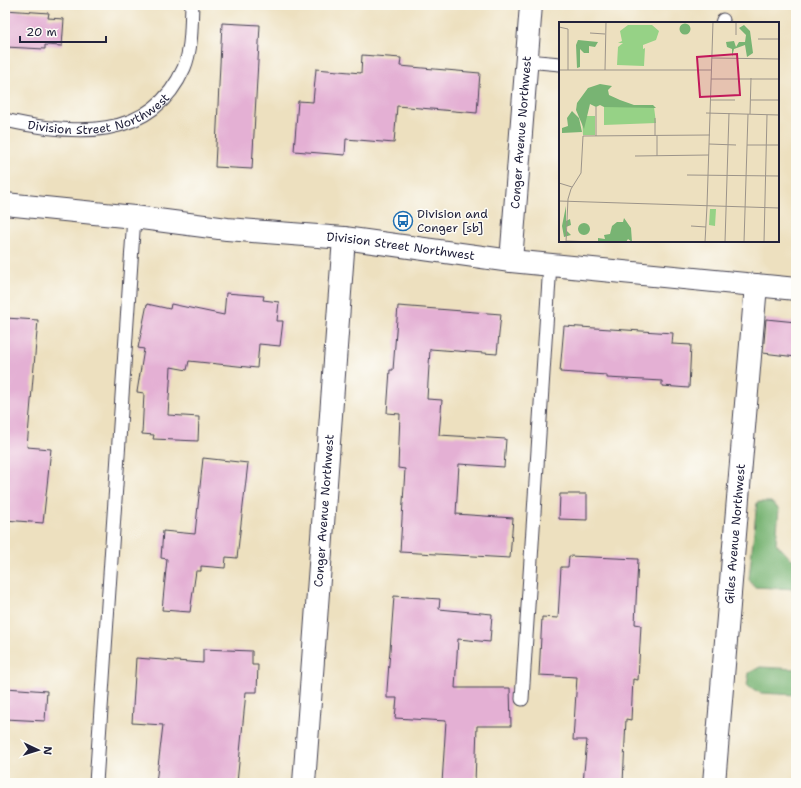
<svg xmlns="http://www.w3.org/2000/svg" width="801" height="788" font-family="'Shantell Sans',sans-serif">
	<rect width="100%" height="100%" fill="#fdfcf7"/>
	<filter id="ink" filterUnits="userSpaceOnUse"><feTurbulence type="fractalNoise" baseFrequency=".025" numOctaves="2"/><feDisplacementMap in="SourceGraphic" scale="8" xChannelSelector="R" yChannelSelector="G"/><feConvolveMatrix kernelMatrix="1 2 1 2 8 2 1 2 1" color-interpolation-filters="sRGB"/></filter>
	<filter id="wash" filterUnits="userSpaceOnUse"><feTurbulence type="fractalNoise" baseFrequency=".012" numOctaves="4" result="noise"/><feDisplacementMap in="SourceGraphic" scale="16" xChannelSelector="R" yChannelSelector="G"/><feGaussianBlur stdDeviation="0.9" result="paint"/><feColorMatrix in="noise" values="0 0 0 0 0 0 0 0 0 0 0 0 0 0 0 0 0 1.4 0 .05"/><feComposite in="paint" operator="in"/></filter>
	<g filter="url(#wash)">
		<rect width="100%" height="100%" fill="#ede0bf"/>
		<g fill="#78b473" stroke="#4d6b57">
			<polygon points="757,502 771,502 779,509 776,543 789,557 796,561 796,589 754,587 749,579"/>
			<polygon points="760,667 796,669 796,695 761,693 747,686 749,673"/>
		</g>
		<g id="blocks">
			<g fill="#e4b0d4">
				<polygon points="5,10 49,13 48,18 64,19 62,46 45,45 45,49 5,47"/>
				<polygon points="222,23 260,25 252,169 215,167"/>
				<polygon points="362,55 401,58 400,66 480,73 477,113 397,106 394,143 346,139 345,155 294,151 298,101 313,102 316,69 361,73"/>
				<polygon points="226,293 264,296 263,300 279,302 277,321 283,321 280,346 259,344 257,368 189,361 187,370 171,367 168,415 199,417 198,441 153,439 154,435 142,434 144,393 137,392 144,349 138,348 147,304 170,309 171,304 224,315"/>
				<polygon points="398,306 501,314 497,354 430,349 427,399 442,400 439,435 506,439 504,467 459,464 456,514 513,518 510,558 400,552 405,469 398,468 400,414 387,413 390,370 393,370"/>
				<polygon points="5,318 38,320 27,447 51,449 43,523 5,520"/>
				<polygon points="766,319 796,322 796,357 763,353"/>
				<polygon points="564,326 673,333 672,344 691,345 689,388 662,386 662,381 607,378 607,375 560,372"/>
				<polygon points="203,458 248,463 237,558 226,557 225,568 201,566 201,571 196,571 190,612 162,610 167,559 161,558 163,531 195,534"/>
				<polygon points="560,494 587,494 587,520 559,519"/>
				<polygon points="569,556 638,559 635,624 641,625 638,680 633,679 631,720 626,719 623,783 583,783 587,740 573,740 577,677 539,675 542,617 558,618 561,567 568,567"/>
				<polygon points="394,596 440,599 439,609 492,614 490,642 458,639 455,688 510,688 511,726 477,726 475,783 442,783 446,721 395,718 397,698 387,698 387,690"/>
				<polygon points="203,649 252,651 252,665 258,665 257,692 246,692 237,783 156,783 163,725 132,723 136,658 203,663"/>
				<polygon points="6,688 47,691 45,721 5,719"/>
			</g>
		</g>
	</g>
	<g filter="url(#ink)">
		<use href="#blocks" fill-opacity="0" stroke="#403e4f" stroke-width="1"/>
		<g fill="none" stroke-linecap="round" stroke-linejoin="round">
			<g stroke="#403e4f" stroke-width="15">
				<g id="service">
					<polyline points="722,23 723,20"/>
					<polyline points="527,61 560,64"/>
					<path id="s1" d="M5,120c66,15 146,23 179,-52 8,-19 7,-43 8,-63"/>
					<polyline points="522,699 550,264"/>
					<polyline points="96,783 134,217"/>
				</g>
			</g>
			<g stroke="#403e4f" stroke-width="24">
				<g id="minor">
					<path id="s2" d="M304,783l40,-545"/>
					<path id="s3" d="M714,783l42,-498"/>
				</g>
			</g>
			<g stroke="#403e4f" stroke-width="24">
				<g id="tertiary">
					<path id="s4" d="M5,204l129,13 93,12 117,9 167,23 285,28"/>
					<path id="s5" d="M511,261l20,-256"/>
				</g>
			</g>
			<use href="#service" stroke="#fff" stroke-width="13"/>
			<use href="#minor" stroke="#fff" stroke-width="22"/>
			<use href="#tertiary" stroke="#fff" stroke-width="22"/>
		</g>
	</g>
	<defs>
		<g id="bus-ring" transform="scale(1)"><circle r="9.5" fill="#fdfcf7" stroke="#1f6fb2" stroke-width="1.5"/><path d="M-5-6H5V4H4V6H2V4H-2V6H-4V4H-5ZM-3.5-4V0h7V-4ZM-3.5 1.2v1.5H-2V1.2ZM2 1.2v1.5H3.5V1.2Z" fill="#1f6fb2"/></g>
	</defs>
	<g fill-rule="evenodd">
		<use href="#bus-ring" x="403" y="221"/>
	</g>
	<g text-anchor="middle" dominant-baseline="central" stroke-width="3" stroke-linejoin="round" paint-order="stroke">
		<g font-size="12" fill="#22223b" stroke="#fdfcf7">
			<text stroke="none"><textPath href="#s1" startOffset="98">Division Street Northwest</textPath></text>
			<text stroke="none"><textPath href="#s5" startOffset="129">Conger Avenue Northwest</textPath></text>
			<text stroke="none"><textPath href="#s4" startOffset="398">Division Street Northwest</textPath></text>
			<text stroke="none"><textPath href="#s2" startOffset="273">Conger Avenue Northwest</textPath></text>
			<text stroke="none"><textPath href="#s3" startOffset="250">Giles Avenue Northwest</textPath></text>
		</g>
		<g font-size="12" fill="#22223b" stroke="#fdfcf7" text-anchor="start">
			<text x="417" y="214">Division and<tspan x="417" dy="14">Conger [sb]</tspan></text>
		</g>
	</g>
	<g transform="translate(559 22)">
		<rect width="220" height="220" fill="#ede0bf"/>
		<path d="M69,3h24l7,6 -3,9 -13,5v4l2,-1 -1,18 -27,-1 1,-18 5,-4h-5l4,-2 -2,-10zM45,85h50l2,16 -52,2zM23,94h13v19h-12zM151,187h6l-1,17 -6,-1z" fill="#96d286"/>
		<path d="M120.5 7a5.5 5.5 0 1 1 11 0a5.5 5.5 0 1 1-11 0ZM185,3l6,6 3,22 -6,4 -2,-12 -11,4 -2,8v-8l-5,-2 -1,-5 8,-1 2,6 3,-5h6l1,-7 -7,-7zM19,18l20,2 -3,5 -6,-1v7h-5l-4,-4v18l-3,1 -1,-23zM41,62l12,2 -4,4 1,5 11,5 14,5h19l3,3 -52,-1 -4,-2 -4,2 -6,-3 -6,25 -8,-19 1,-7 11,-15zM13,89l7,7 3,14 -20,1v-5l6,-2 -1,-8zM7,184v15l4,-2 1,6 -5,2v3l5,5 -7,2 -2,-11zM65,196l7,10 1,14 -4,-3 -2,3 -28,-1v-3l7,1 -1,-4 6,-1 2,-8 5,-4h6zM19 207a6 6 0 1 1 12 0a6 6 0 1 1-12 0Z" fill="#78b473"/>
		<path fill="none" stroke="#9c948a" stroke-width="1" d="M0,5l9,2v41M31,11l15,1M177,13v-13M199,17h21M153,36l67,1M0,48h152M46,48l1,-48M152,57h68M152,78h24M192,78h28M37,85v29M147,91l73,2M191,92l1,-36M96,96v18M98,114v20M150,122l27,1M188,123h32M76,134l74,-1M128,153l92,1M0,161l13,4M0,179l220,7M148,184l6,-184M132,204l15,1M7,219l31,1M7,220l2,-43 3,-10 10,-16 2,-37 127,-1M146,220l2,-36M166,220l4,-129M185,220l4,-128M205,220l3,-127"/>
		<path fill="#c2185b" fill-opacity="0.15" stroke="#c2185b" stroke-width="2" d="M178,32l3,41 -40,2 -3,-40z"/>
		<rect width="220" height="220" fill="none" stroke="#22223b" stroke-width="2"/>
	</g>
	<rect width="801" height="788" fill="none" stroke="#fdfcf7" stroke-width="20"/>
	<g transform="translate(38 750) rotate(94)" stroke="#fdfcf7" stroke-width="3" paint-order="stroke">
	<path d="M0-3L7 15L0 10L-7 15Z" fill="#22223b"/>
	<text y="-6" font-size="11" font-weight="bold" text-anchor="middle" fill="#22223b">N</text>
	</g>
	<path d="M20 36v6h86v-6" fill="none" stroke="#22223b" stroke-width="2"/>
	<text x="26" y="36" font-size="12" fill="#22223b" stroke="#fdfcf7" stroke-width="3" paint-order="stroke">20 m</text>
</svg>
